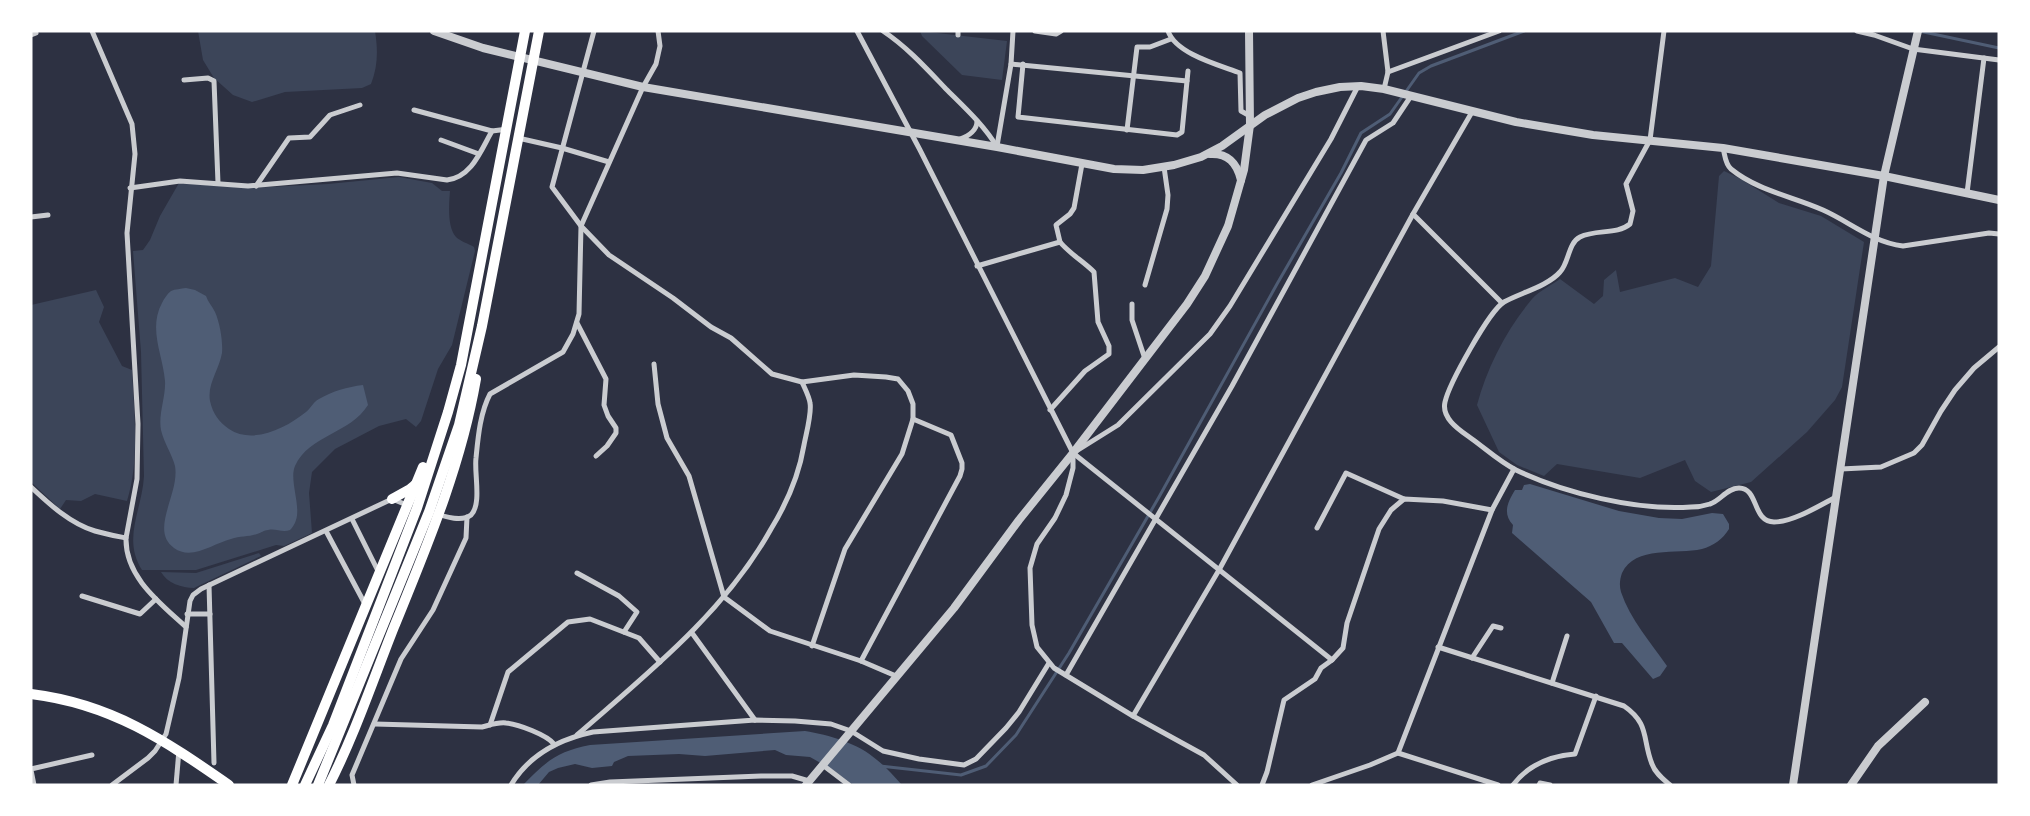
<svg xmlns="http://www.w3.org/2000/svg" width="2030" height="816" font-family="Commissioner,sans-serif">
	<rect width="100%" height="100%" fill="#2d3142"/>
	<g fill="#3c4559">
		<path d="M198,31h177c3,19 3,35 -4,53l-9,4 -77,4 -33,10 -19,-7 -19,-17 -11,-18z"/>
		<polygon points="920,31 1007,41 1002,80 962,75 922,36"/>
		<path d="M1724,171l15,7 40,25 42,13 43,26 -22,145 -7,13 -28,32 -56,50 -40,10 -16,-11 -10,-21 -45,18 -83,-14 -13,12 -27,-11 -18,-13 -22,-47c10,-38 30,-76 55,-106 7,-8 20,-14 28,-20l34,25 9,-8 1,-16 12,-10 4,22 55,-14 23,9 13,-21 8,-90z"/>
		<path d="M399,177l33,6 10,8h8c-1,13 -3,36 6,46 4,4 13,7 18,10l1,4 -23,94 -14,24 -17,52 -5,6 -10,-8 -27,7 -44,23 -23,23 -3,21 3,40 -28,13 -8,-1 -80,25h-54c-20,-32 0,-59 2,-94l-3,-124 -8,-101 10,-1 7,-10 10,-24 19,-33 68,5 81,-4z"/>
		<path d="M96,290l8,17 -5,15 23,44 10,4c2,42 8,90 -5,131l-32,-7 -14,7 -15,-1 -6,9 -29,-27v-177z"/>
		<path d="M259,553l2,3 -67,32c-12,0 -27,-5 -33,-16l35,1z"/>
	</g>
	<g fill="#4f5d75">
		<path d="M186,288l9,2 11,6c2,6 6,10 9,16 5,11 8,30 7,41 -3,17 -15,31 -12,48 3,13 9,21 19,28 24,16 57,-1 77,-17 5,-4 7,-10 13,-13 14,-8 28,-12 44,-14l5,20c-18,29 -59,30 -73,61 -6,14 6,39 1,54 -1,4 -4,8 -6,10 -8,3 -14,-2 -22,0 -4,0 -7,3 -11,4 -8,3 -17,2 -26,5 -17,4 -39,22 -57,9 -25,-18 6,-54 1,-82 -3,-12 -11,-23 -14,-36 -3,-16 5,-33 4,-49 -2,-26 -17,-52 -3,-78 2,-4 5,-9 9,-12 4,-2 10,-2 15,-3z"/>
		<path d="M1530,484l89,27 40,7 23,1 30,-6 11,1 6,10v5c-6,10 -16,17 -27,20 -25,6 -67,-4 -80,24 -2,6 -3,12 -1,19 9,27 30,51 46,74l-7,10 -7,3 -31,-36h-8l-23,-41 -79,-69 1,-8c-11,-12 -5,-23 2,-35h7l2,-5z"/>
		<path d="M805,731c24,4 53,12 72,29 9,7 17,16 25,25h-49l-20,-15 -23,-13 -24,-2 -11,-5 -70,6 -26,-2 -51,2 -14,6 -2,4 -20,2 -17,-4 -17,4 -9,4 -11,13h-15c22,-23 35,-34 67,-40z"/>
	</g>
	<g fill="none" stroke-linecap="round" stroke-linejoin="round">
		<g stroke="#4f5d75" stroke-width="3">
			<polyline points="1919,31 1999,48"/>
			<polyline points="880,766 961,775 986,766 1016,735 1069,653 1159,497 1277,284 1341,173 1361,133 1390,114 1419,73 1431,66 1524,31"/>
		</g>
		<g stroke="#caccd0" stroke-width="5">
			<path d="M92,31l40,93 3,30 -8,79 11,191 -1,55 -11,59c-1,39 34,65 60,89"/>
			<polyline points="594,31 552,187 581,226 609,255 673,298 711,327 731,338 772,374 802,382 854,375 886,377 898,379 908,391 913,404 913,419 902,454 845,549 812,646"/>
			<polyline points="857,31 920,150 1073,453 1332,660"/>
			<path d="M883,31c24,16 43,37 63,58 18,18 38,36 51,58"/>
			<polyline points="1035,31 1056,34 1061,31"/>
			<path d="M1168,31c8,23 51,34 72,42l1,38 9,5"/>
			<polyline points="1383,31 1388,72 1384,89"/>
			<path d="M1664,31l-14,109 -24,44 7,27 -3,13c-13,11 -34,5 -50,13 -12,6 -11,26 -20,35 -12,14 -40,21 -56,30 -15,9 -55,82 -59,100 -4,17 16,29 27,37 14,10 28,23 44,31 48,23 121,41 175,37 6,0 13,-1 19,-3 10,-3 17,-16 29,-16 20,0 13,34 35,34 19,0 45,-16 62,-25"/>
			<polyline points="1857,31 1874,35 1913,49 1999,60"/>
			<polyline points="31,35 36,33 35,31"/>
			<polyline points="958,35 958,31"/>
			<polyline points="1011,64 1187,81"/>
			<polyline points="1023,64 1018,117 1177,135 1182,132 1188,71"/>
			<polyline points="1388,72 1499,31"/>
			<polyline points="184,80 208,78 214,81 218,183"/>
			<polyline points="414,110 492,131"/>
			<polyline points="1127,130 1137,47 1150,47 1171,39"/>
			<polyline points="518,138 562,148 609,162"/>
			<path d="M960,139c9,-3 17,-9 17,-18"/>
			<polyline points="441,140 479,154"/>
			<polyline points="997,146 1011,64 1013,31"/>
			<path d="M1723,148c2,7 2,16 8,21 27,22 61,27 92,41 27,12 49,32 80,36l86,-13 10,1"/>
			<polyline points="256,186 289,138 310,137 330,115 360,105"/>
			<path d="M130,188l50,-7 68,5 149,-13 50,7c25,-3 34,-30 45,-49l16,-2"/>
			<polyline points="1967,193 1984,58"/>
			<polyline points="1413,214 1502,303"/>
			<polyline points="31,217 48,215"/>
			<polyline points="1060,242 1056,225 1070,214 1074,208 1082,164"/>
			<path d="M977,266l83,-24c10,12 23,19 34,30l4,50 11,24v8l-24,17 -35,39"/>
			<polyline points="1145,285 1167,209 1168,195 1164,167"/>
			<polyline points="1132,304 1132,320 1145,359"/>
			<polyline points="577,323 606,379 604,405 608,416 616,428 616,433 607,446 596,456"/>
			<polyline points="654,364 658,404 667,438 689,476 724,597 770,631 861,661 896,676"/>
			<polyline points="1078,450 1118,425 1210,334 1230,306 1331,139 1358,86"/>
			<polyline points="1073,454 1073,468 1066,495 1055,518 1037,544 1030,568 1032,625 1037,647 1054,668 1133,716 1204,755 1237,785"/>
			<polyline points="1841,469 1881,467 1914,453 1922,445 1941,411 1955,390 1974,368 1999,347"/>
			<path d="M31,487c18,17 40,37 64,44 10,3 21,5 31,7"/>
			<path d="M437,514c9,3 25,8 34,1 11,-11 3,-42 5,-57 2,-20 4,-45 14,-64l73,-42 10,-18 6,-20 2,-88 62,-139 13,-23 4,-18 -2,-15"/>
			<polyline points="352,519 379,573"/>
			<polyline points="1317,528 1346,473 1404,499"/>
			<polyline points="326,531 366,606"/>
			<polyline points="577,573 619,596 637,612 624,632"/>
			<polyline points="209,585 214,763"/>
			<polyline points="82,596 140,614 156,599"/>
			<polyline points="187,614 210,614"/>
			<polyline points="692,633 755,720"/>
			<path d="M1438,647l186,59c26,18 18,33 28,58 3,9 11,15 18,21"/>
			<polyline points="1472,658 1493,626 1501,628"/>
			<polyline points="861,661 960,476 962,469 962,463 951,435 913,419"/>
			<polyline points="1066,675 1232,386 1366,140 1393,123 1411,96"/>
			<polyline points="1552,683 1567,636"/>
			<polyline points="1133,716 1219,570 1413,214 1472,112"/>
			<path d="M375,724l107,3c8,-2 16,-5 24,-4 12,1 41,12 48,21"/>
			<polyline points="490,725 508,672 568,622 590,619 639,638 660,662"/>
			<path d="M577,735c71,-62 147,-122 194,-206 16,-26 28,-54 33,-84 2,-11 8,-32 6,-42 -1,-7 -5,-14 -8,-21"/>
			<polyline points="1398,753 1492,510 1514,469"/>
			<polyline points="824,766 849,785"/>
			<polyline points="31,769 92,755"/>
			<polyline points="31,770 34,785"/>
			<polyline points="112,785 148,758 155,751 166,734 179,678 190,601 193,595 201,589 392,499 407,505"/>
			<polyline points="176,785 179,750"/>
			<polyline points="354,785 352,775 401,659 433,610 466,538 467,517"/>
			<path d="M511,785c18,-30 49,-46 82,-53l162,-12 40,1 36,3 20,7 32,20 36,8 45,6 12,-6 30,-31 13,-16 30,-49"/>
			<polyline points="591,785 610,782 761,776 792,776 809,781"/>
			<polyline points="1262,785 1267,772 1284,700 1315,679 1321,668 1332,660 1343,648 1347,623 1379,529 1391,510 1404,499 1443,501 1492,510"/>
			<polyline points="1312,785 1370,765 1398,753 1498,785"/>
			<path d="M1513,785c15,-20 38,-29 62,-31l21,-58"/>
			<polyline points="1539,785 1540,783 1550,785"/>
		</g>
		<g stroke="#caccd0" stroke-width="8">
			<polyline points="434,31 483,48 643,87 997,147 1114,169 1143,170 1174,165 1201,157 1222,146 1265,115 1298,98 1316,92 1340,87 1361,86 1384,89 1516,122 1593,135 1723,148 1884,176 1999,200"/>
			<path d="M1210,154c18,-1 27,9 31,26"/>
			<polyline points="806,785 954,608 1019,520 1073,453 1187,304 1205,276 1228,226 1244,170 1250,125 1249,31"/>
			<polyline points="1793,785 1884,176 1918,31"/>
			<polyline points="1851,785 1878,746 1925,702"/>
		</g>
		<g stroke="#fff" stroke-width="10">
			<polyline points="392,499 410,489 416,484"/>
			<path d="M31,694c81,10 133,46 198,91"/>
			<polyline points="292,785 423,467"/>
			<polyline points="305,785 333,725 417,508 448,412 461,365 525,31"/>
			<polyline points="318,785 429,512 459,425 482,326 539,31"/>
			<path d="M329,785c26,-51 44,-105 65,-158 33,-81 67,-161 82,-248"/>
		</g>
	</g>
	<rect width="2030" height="816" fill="none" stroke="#ffffff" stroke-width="65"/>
</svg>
